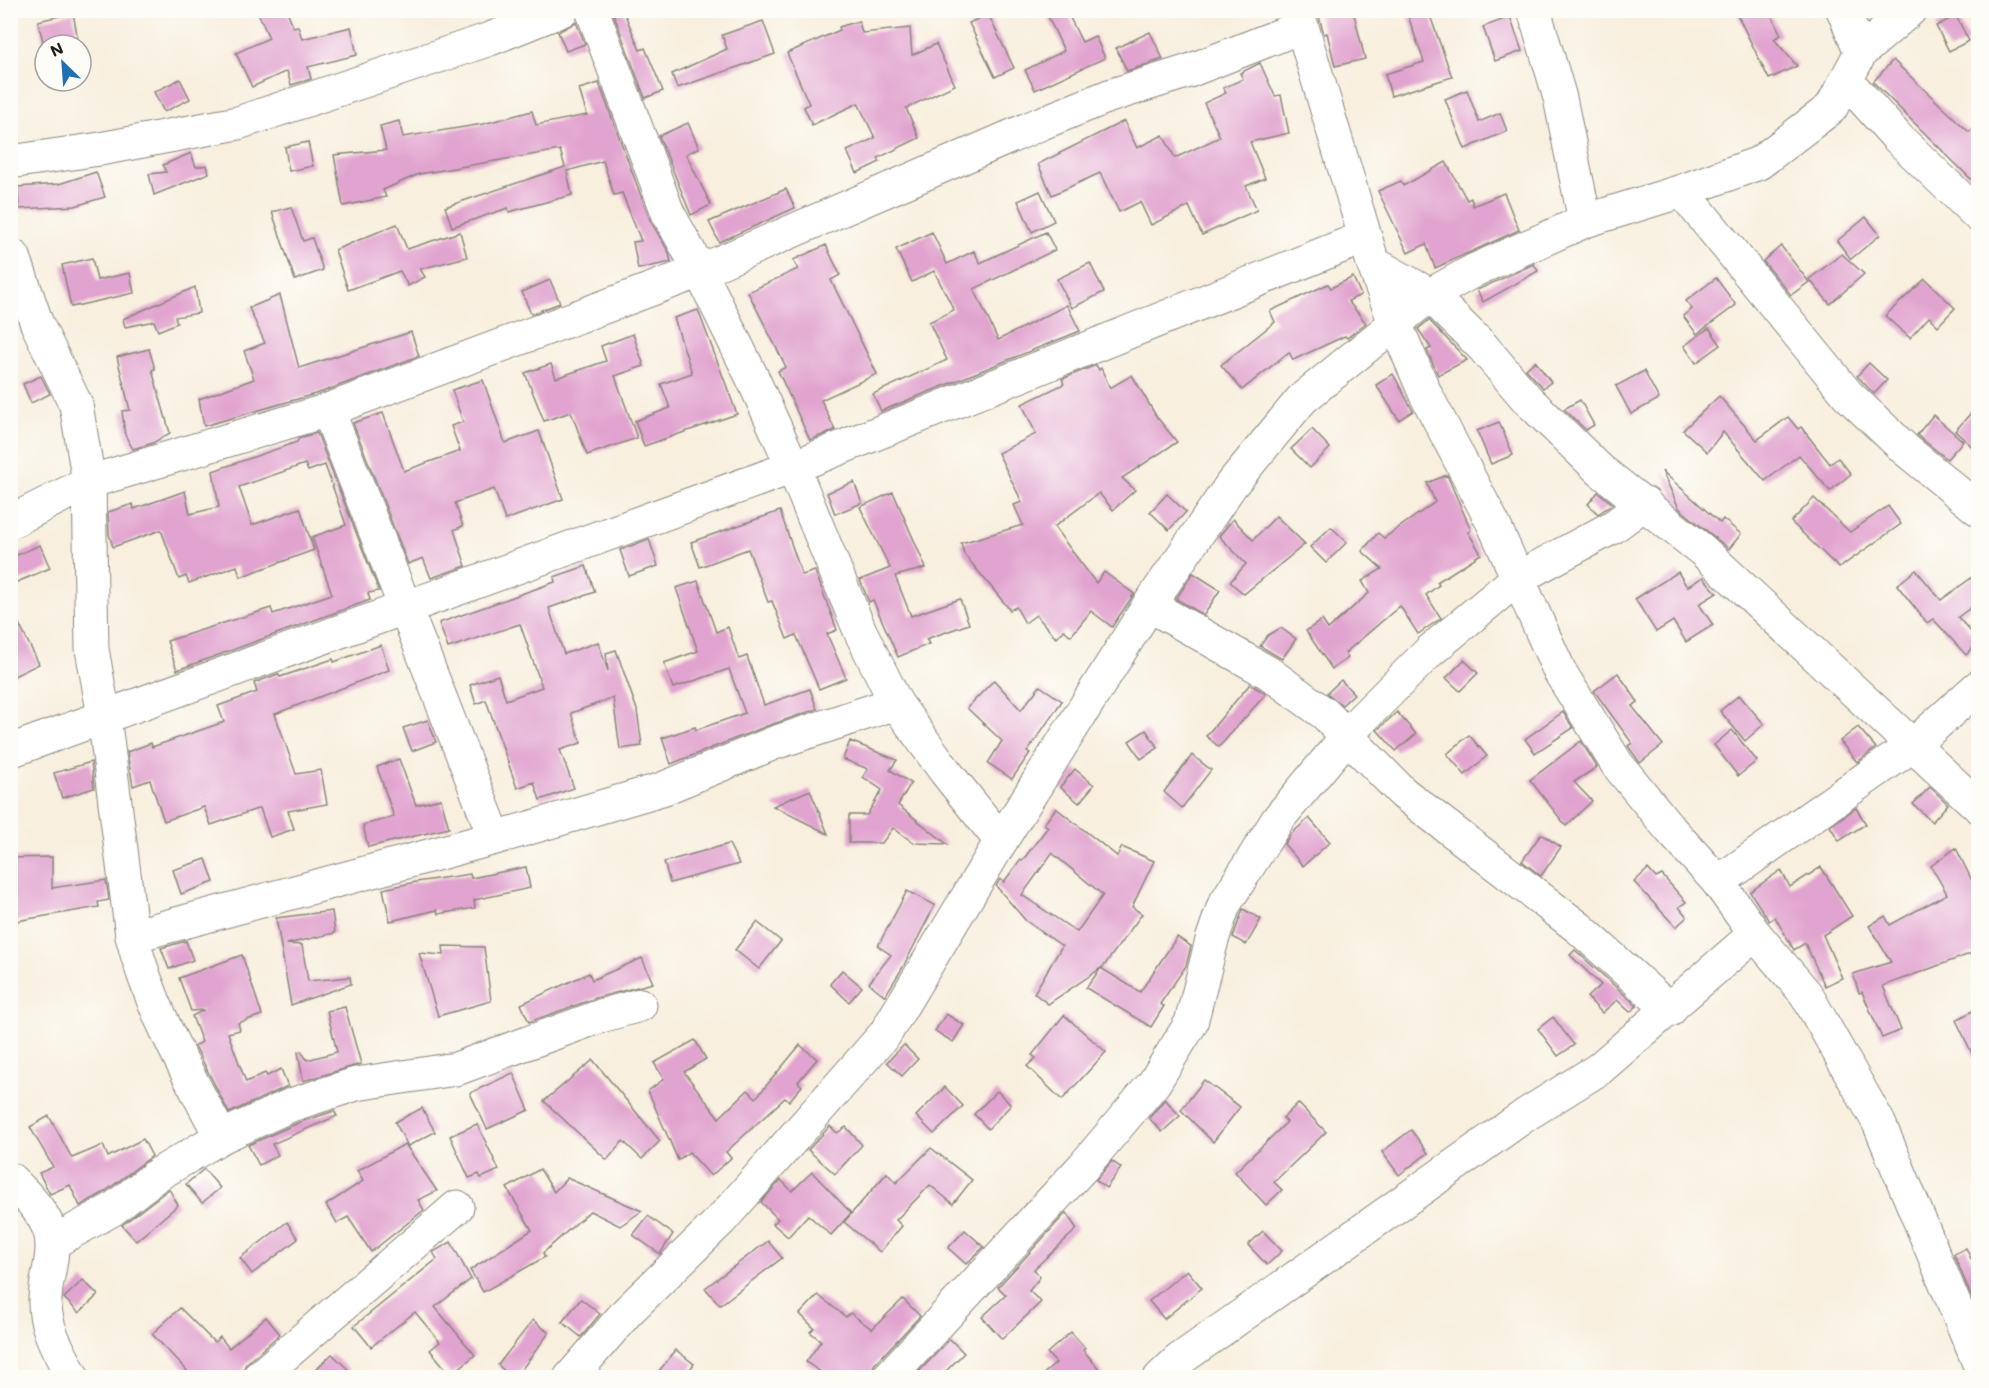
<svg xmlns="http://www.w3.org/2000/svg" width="1989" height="1388" font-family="Mali,sans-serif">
	<rect width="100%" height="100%" fill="#fdfcf7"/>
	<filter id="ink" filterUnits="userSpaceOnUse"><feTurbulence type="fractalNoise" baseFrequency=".0167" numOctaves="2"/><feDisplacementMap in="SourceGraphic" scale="12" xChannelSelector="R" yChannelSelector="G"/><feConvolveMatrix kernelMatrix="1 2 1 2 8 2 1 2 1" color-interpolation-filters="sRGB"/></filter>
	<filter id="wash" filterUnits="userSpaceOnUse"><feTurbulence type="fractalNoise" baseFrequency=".008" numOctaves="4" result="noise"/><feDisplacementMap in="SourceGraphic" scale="24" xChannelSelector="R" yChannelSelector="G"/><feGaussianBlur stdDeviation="1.35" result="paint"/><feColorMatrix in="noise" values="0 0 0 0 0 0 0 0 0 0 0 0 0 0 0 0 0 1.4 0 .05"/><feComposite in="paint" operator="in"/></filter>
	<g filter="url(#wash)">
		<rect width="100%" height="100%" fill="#f8efde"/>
		<g id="blocks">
			<g fill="#e1a3cf" fill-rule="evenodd">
				<polygon points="257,10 287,10 293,27 298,26 302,39 351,27 357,55 308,67 311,79 291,85 287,71 252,87 236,53 269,38"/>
				<polygon points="612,10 623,10 640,50 645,48 663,91 645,98"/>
				<polygon points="1045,10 1066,10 1082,42 1095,36 1105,58 1035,90 1025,70 1064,51"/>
				<polygon points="1317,10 1353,10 1365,59 1335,66 1327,33 1324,34"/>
				<polygon points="1406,10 1428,10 1452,77 1391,96 1385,74 1424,62"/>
				<polygon points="1735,10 1769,10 1781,35 1774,39 1797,66 1769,79"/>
				<polygon points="73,13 79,45 45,45 45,50 38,21"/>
				<polygon points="988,14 1014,68 995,77 969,23"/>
				<polygon points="1956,16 1969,41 1949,51 1936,26"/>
				<polygon points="1510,17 1522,51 1495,61 1483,27"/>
				<polygon points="763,21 775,54 677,88 672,74 727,49 722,35"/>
				<polygon points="859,21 862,33 910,28 912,55 936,44 955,85 906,108 919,138 878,158 880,162 857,173 847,151 875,138 858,103 812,125 804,107 809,104 787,53 840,30 839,27"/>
				<polygon points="576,22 585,44 566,51 558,32"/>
				<polygon points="1150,32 1163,59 1127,71 1116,48"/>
				<polygon points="1893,60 1969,132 1978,124 1978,186 1873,82"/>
				<polygon points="1260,63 1275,96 1281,95 1289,133 1250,142 1265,178 1246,186 1257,210 1202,235 1189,206 1151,225 1140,202 1119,212 1100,173 1052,195 1038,164 1124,121 1137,148 1163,135 1175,158 1220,137 1204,103 1226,93 1223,88 1243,79 1240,73"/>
				<polygon points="180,79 190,99 164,112 154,92"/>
				<polygon points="599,83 650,220 669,253 671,262 638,269 633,242 641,241 622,193 614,195 603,161 567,171 572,195 509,212 508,208 452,227 445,207 565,167 560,150 419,174 383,190 386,197 343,206 334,155 386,150 380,126 399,121 403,137 483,124 532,111 536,125 587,115 579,89"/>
				<polygon points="1467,90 1479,122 1500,113 1507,131 1465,149 1445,99"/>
				<polygon points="688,123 699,148 686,154 711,205 691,215 659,136"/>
				<polygon points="308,142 313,166 289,171 285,147"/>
				<polygon points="191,153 196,167 207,165 209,173 154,195 149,174 166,172 163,165"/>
				<polygon points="1446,162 1467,200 1471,198 1473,206 1504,193 1519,230 1435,268 1426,244 1408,253 1378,191 1401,181 1403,186"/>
				<polygon points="96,172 105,197 75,206 19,209 18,187 59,184"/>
				<polygon points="786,189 795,208 719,242 709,222"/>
				<polygon points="1040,191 1054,221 1032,232 1018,201"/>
				<polygon points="291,207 303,241 312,238 323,270 295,280 272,212"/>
				<polygon points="1866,217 1880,235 1851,259 1837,241"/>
				<polygon points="397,224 407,249 460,232 467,257 420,269 425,277 408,286 400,271 348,290 335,250"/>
				<polygon points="932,232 947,264 974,251 980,263 1046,232 1055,250 974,289 998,340 1067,305 1080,331 881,411 873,394 947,360 929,322 954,310 934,271 912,282 896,249"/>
				<polygon points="826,245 840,275 831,280 877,374 821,400 835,430 810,440 778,371 786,367 748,292 798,269 793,260"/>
				<polygon points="1781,246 1809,282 1791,295 1763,261"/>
				<polygon points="1842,254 1864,274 1830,304 1809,279"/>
				<polygon points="92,258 97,280 130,273 134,293 71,307 62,265"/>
				<polygon points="1090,263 1104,292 1072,308 1057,279"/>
				<polygon points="1534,264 1538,271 1483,302 1477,290"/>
				<polygon points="1353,277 1361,295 1348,301 1366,323 1347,338 1345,336 1293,360 1289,352 1242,390 1221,365 1275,322 1270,311 1328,284 1331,288"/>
				<polygon points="1716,278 1736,305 1697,334 1683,316 1692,309 1686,301"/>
				<polygon points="1925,279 1955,308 1938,326 1929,317 1910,338 1885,316"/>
				<polygon points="550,280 560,303 531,314 522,292"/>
				<polygon points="195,287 199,313 175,317 177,323 158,331 154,321 125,327 123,319"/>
				<polygon points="280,295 299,368 411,332 419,356 322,392 204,426 199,399 254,379 244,351 265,343 249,308"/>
				<polygon points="698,310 737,414 644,446 635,421 670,408 661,384 692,373 674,318"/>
				<polygon points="1429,320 1467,360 1438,375 1427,350 1431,348 1418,329"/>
				<polygon points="1709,328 1721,345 1696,363 1684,346"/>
				<polygon points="633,334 644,366 615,376 637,438 587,455 571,412 544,421 525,373 551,364 556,378 606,361 601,346"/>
				<polygon points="149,349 155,369 152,370 170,433 153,443 133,449 125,435 122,411 130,410 117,357"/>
				<polygon points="1535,361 1551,382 1543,388 1526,369"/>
				<polygon points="1869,363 1887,380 1874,394 1857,376"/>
				<polygon points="1096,365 1099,370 1101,368 1110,388 1132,375 1156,416 1177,442 1122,478 1135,490 1113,510 1099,493 1054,527 1096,583 1104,572 1134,594 1112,627 1091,611 1071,636 1064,630 1056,638 1036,615 1025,623 1016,607 1010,610 964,554 961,543 1023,525 1014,505 1022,502 998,453 1036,434 1022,404 1064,384 1062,379"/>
				<polygon points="1644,371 1659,399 1631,414 1616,386"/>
				<polygon points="1393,374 1413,411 1399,420 1376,385"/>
				<polygon points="41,376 50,394 31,403 23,384"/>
				<polygon points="483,380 505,443 539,431 563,499 505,520 494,489 455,503 463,526 454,530 466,566 431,578 423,558 408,564 353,423 383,413 404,471 460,451 451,426 463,422 452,390"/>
				<polygon points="1719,396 1757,440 1788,417 1798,429 1801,427 1830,464 1838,458 1851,474 1830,491 1799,455 1765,481 1723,432 1707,452 1683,430"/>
				<polygon points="1580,400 1594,425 1586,430 1564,409"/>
				<polygon points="1978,405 1978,452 1955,431"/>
				<polygon points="1933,415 1963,441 1947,459 1917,435"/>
				<polygon points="1499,422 1513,455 1491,464 1477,431"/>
				<polygon points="1312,429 1330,448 1310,468 1291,449"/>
				<polygon points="317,433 379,591 368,593 370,600 177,670 167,641 271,608 273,614 332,594 312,537 346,525 325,465 308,471 305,464 239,487 252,525 300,508 314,550 240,577 237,566 189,583 186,576 179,579 161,530 113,547 109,534 108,512 133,504 134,509 185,491 190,514 219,507 213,471 297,442 299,438"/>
				<polygon points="1662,471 1720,523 1723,519 1741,534 1729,549 1679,508"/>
				<polygon points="1447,475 1471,530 1468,532 1481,554 1437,582 1439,585 1426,595 1441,618 1434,623 1418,634 1400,606 1345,653 1348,658 1332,669 1306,631 1322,620 1328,629 1369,593 1362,581 1382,569 1362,551 1378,533 1384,538 1435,502 1427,483"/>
				<polygon points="854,482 862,503 835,514 827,493"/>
				<polygon points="893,492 926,568 895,576 911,616 960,599 969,624 926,639 929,644 898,657 873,600 869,602 860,580 890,568 860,507"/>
				<polygon points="1598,492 1613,504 1598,514 1588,504"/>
				<polygon points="1167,494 1186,512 1169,530 1150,512"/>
				<polygon points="1814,498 1850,532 1888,506 1901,524 1839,568 1791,522"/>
				<polygon points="780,511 802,575 815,571 837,630 827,634 846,678 819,689 796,635 787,639 772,601 768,602 748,549 700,567 691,542"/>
				<polygon points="1276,516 1305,544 1244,594 1230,582 1246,564 1219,536 1233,519 1253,540"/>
				<polygon points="1331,527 1347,542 1326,563 1310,547"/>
				<polygon points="649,539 658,566 629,576 620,550"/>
				<polygon points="40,545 50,568 10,585 10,558"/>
				<polygon points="586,566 595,592 549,608 564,654 598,642 608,671 606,653 616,650 637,710 642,746 620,749 613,698 571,713 581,743 560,750 574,788 540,800 534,782 517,788 486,700 476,704 470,685 498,675 506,700 542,687 520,624 448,648 439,623 555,582 554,577"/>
				<polygon points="1916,570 1941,600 1978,573 1978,602 1958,617 1978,640 1978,643 1966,655 1933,619 1927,623 1897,585"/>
				<polygon points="1678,572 1687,587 1703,577 1717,593 1699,604 1713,625 1686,642 1673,621 1656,632 1635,599"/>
				<polygon points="1193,573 1220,590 1204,615 1176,599"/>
				<polygon points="698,581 716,632 728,627 739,659 747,656 764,705 810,689 817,709 767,726 671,764 662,738 695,727 696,730 745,713 729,669 673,688 664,663 698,651 676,588"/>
				<polygon points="10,606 39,664 10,678"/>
				<polygon points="1281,628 1296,639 1282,659 1260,646 1268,635"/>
				<polygon points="381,645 389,670 275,714 296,774 321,770 327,804 288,811 294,829 270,837 260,808 211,825 204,807 164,821 150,780 133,786 127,752 151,743 152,747 224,722 218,706 257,692 254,683 278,674 280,677 333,659 334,662"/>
				<polygon points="1464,660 1478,673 1460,691 1446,678"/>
				<polygon points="1618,673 1638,702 1632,706 1663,745 1640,763 1628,746 1632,743 1594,691"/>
				<polygon points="994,680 1021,710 1040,686 1062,701 1027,752 1030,753 1012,779 988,763 1002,741 967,708"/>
				<polygon points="1341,680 1354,694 1342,705 1327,693"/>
				<polygon points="1250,684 1266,694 1219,747 1206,736"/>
				<polygon points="1739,695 1764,724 1745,741 1720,711"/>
				<polygon points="1397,712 1416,734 1396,751 1377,730"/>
				<polygon points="1563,712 1573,728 1535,753 1525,739"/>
				<polygon points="428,720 436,742 412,751 403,728"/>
				<polygon points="1858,727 1876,748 1857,762 1840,741"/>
				<polygon points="1146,730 1158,748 1141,759 1129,741"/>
				<polygon points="1732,730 1757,761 1738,776 1714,745"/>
				<polygon points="1469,735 1487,756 1465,775 1447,754"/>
				<polygon points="850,741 897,760 890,770 911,783 898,805 947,844 914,843 893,828 882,843 849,843 849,815 867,815 882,790 863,777 868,769 843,759"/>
				<polygon points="1581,741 1597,767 1574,782 1592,801 1566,826 1530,780"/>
				<polygon points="1192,755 1211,770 1182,808 1164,792"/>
				<polygon points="399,759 416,805 441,799 449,828 368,847 363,825 394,817 377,767"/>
				<polygon points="91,762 94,788 62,798 54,773"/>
				<polygon points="1075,769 1094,785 1079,803 1060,787"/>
				<polygon points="1930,787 1948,804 1932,822 1913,804"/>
				<polygon points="810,790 828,834 773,806"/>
				<path d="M1056,808l61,48 5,-9 32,14 -22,46 10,7 -38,52 -56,38 -14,-11 28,-47 -36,-25 -30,-35 4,-7 4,3 16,-22 2,1 26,-34 -4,-3zM1052,853l51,42 -26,37 -55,-37z"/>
				<polygon points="1856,808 1866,824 1839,841 1830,826"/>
				<polygon points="1309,818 1330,842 1303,866 1284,844 1291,834"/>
				<polygon points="1541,834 1561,847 1541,876 1522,861"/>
				<polygon points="729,844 739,864 670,883 664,862"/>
				<polygon points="1956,848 1978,893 1978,951 1883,986 1901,1030 1882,1038 1862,992 1859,993 1853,974 1891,962 1869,926 1885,916 1890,925 1947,894 1931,866"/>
				<polygon points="52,857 52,888 106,880 109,900 98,902 99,907 10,922 10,858"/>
				<polygon points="206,859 214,882 181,894 173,870"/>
				<polygon points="526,867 530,888 474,900 475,908 438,914 437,910 390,921 383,889 416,882 470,874 471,878"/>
				<polygon points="1821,867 1852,916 1823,935 1842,978 1825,986 1805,943 1794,950 1775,917 1769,921 1750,892 1781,870 1790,887"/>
				<polygon points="1648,869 1656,878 1662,875 1686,902 1679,907 1687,917 1676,927 1634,882"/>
				<polygon points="907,891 935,905 903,967 885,996 869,983 891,955 878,946"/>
				<polygon points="1243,909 1261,919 1246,945 1233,937"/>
				<polygon points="332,911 335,933 287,944 302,945 308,981 350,977 351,984 291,1005 276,918"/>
				<polygon points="757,922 781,941 759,969 735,950"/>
				<polygon points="1177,937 1191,946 1186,966 1160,1004 1164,1006 1151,1027 1086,988 1101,968 1140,992"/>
				<polygon points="186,941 193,960 169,969 161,948"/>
				<polygon points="443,946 484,947 491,1001 438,1016 419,953 444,955"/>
				<polygon points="1575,950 1637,1006 1630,1012 1617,1000 1602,1013 1587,997 1601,985 1570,955"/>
				<polygon points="242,955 262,1015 238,1023 240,1030 228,1033 246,1082 265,1073 267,1076 281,1069 288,1086 229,1113 195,1046 202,1042 192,1016 204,1010 191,1011 179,978"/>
				<polygon points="642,958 653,983 596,998 529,1022 521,1004 589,973 592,980"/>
				<polygon points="842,970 862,987 849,1002 830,984"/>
				<polygon points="345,1007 361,1064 303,1081 298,1052 301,1051 307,1060 337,1052 327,1011"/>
				<polygon points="1978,1008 1978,1066 1956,1020"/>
				<polygon points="946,1014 964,1025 953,1042 935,1031"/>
				<polygon points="1064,1015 1106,1052 1062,1100 1027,1066 1036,1058 1032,1055"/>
				<polygon points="1553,1017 1574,1045 1558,1056 1538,1029"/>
				<polygon points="695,1040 706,1059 684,1072 719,1118 748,1090 756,1098 800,1045 817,1059 798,1082 802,1086 789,1101 785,1098 726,1152 731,1158 711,1176 689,1152 678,1160 648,1091 664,1079 654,1063"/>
				<polygon points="904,1045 918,1059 902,1076 887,1062"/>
				<polygon points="593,1060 660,1141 642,1159 623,1141 607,1160 544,1101"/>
				<polygon points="513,1073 529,1110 487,1129 470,1093"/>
				<polygon points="1204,1080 1240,1107 1213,1142 1181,1110"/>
				<polygon points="945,1087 963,1106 934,1134 916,1116"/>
				<polygon points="997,1091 1011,1105 988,1129 974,1114"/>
				<polygon points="1165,1099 1180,1116 1162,1132 1149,1118"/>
				<polygon points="1298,1103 1326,1132 1274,1182 1282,1190 1266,1205 1235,1172 1287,1122 1283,1118"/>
				<polygon points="422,1108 435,1132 408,1146 395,1122"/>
				<polygon points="334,1111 337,1116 272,1144 278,1155 259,1165 248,1145 298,1123"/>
				<polygon points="49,1116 72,1158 103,1145 108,1157 143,1139 152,1156 103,1193 80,1206 70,1185 50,1194 39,1173 53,1167 30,1127"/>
				<polygon points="477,1124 499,1170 481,1178 479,1174 469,1178 450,1136"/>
				<polygon points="830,1126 837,1133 846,1127 862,1145 835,1174 808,1150"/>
				<polygon points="1411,1130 1428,1153 1399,1175 1382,1152"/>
				<polygon points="405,1144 437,1191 418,1200 424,1210 371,1252 348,1217 337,1223 326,1205 363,1181 357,1171"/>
				<polygon points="931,1148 972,1180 953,1204 930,1185 896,1220 902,1226 880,1252 844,1222 887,1173 896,1183"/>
				<polygon points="1112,1161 1121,1168 1106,1188 1096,1180"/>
				<polygon points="204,1169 220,1188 202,1203 186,1184"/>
				<polygon points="540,1169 554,1192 567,1178 642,1211 620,1226 590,1211 543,1253 545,1257 483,1292 470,1270 532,1230 507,1188"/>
				<polygon points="812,1172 851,1213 831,1235 808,1215 788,1237 773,1224 778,1219 761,1202 781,1180 792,1191"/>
				<polygon points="169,1189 178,1205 136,1241 122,1225"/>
				<polygon points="1066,1213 1077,1229 1034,1269 1040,1277 1029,1291 1041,1302 1002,1339 982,1317 1006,1295 998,1287"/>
				<polygon points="648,1216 673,1234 660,1254 633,1235"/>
				<polygon points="287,1222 298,1239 252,1274 240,1258"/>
				<polygon points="965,1230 984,1247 966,1264 948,1248"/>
				<polygon points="1263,1231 1282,1251 1267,1265 1248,1245"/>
				<polygon points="768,1241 782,1258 720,1305 705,1288"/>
				<polygon points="451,1242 471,1279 435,1307 475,1355 451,1375 430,1350 440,1342 415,1312 371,1347 354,1326 437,1259 433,1252"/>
				<polygon points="1966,1248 1978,1274 1978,1313 1954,1254"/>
				<polygon points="1187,1270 1202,1288 1164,1319 1149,1301"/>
				<polygon points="83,1280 98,1295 79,1313 64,1298"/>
				<polygon points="818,1295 846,1317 850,1313 872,1329 903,1299 920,1316 874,1365 870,1377 828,1377 806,1362 821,1341 810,1332 814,1328 800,1314"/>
				<polygon points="581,1299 600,1314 581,1337 562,1322"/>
				<polygon points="180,1308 214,1342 220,1337 229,1348 266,1317 280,1334 246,1364 240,1377 193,1377 152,1334"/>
				<polygon points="533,1320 549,1333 516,1377 511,1377 498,1365"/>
				<polygon points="1071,1332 1085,1348 1083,1350 1106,1377 1040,1377 1056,1363 1047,1353"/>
				<polygon points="950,1339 964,1353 940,1377 914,1377"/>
				<polygon points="676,1350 694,1364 684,1377 654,1377"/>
				<polygon points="332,1354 356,1377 308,1377"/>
			</g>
		</g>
	</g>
	<g filter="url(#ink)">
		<use href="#blocks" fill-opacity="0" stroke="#8a867d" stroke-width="1.5"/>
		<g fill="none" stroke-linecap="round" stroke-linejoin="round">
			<g stroke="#8a867d" stroke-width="35">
				<g id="minor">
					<polyline points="592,10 668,213 700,271 752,377 793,467 860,631 896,703"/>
					<polyline points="1297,10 1373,263 1395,323 1425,393 1494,525 1560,672 1617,764 1670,829 1718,882 1755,934 1806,994 1879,1123 1978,1361"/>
					<polyline points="1534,10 1560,98 1585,221"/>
					<polyline points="1843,10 1861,52"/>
					<polyline points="1847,81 1896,136 1978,215"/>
					<polyline points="10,162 100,149 238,123 490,39 562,10"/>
					<polyline points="1682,191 1848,395 1906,450 1978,509"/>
					<path d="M14,257l23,67 39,81 13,77 3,167 12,67 28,220c18,72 55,136 89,201"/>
					<polyline points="1373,263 1430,295 1483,347 1527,399 1600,470 1702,550 1978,806"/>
					<polyline points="328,410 495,838"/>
					<polyline points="10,522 89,482 328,410 700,271 1042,123 1109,96 1189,71 1301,27"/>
					<polyline points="1149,605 1269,673 1325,714 1403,793 1579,928 1670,1010"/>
					<polyline points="10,751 793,467 1365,237"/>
					<polyline points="1718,882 1912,746 1978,687"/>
					<polyline points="132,936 495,838 662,789 774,743 896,703 945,771 1001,841"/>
					<path d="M10,1179c17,16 42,41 42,65 1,19 -7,37 -7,56 -1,28 15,53 28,78"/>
					<polyline points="52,1243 113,1209 157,1175 221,1137 291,1105 356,1084 456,1069 601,1016 640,1005"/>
					<polyline points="258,1378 457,1207"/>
					<polyline points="570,1378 627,1312 721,1220 885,1034 1001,841 1149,605 1231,485 1302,399 1430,295 1475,270 1585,221 1682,191 1759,163 1831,108 1861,52 1910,10"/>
					<polyline points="888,1378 1083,1167 1154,1083 1191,1023 1212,940 1224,905 1278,819 1359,722 1430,651 1518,578 1613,527 1645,503"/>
					<polyline points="1160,1378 1179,1360 1527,1114 1599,1069 1755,934"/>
				</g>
			</g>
			<use href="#minor" stroke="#fff" stroke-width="33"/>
		</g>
	</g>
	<rect width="1989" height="1388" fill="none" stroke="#fdfcf7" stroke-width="36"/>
	<g transform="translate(63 63) rotate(335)"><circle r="28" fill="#fdfcf7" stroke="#a3a29f" stroke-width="1.5"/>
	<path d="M0-4.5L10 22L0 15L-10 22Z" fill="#1f6fb2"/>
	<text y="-9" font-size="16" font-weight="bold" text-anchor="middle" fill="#1c1c1c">N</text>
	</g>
</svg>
